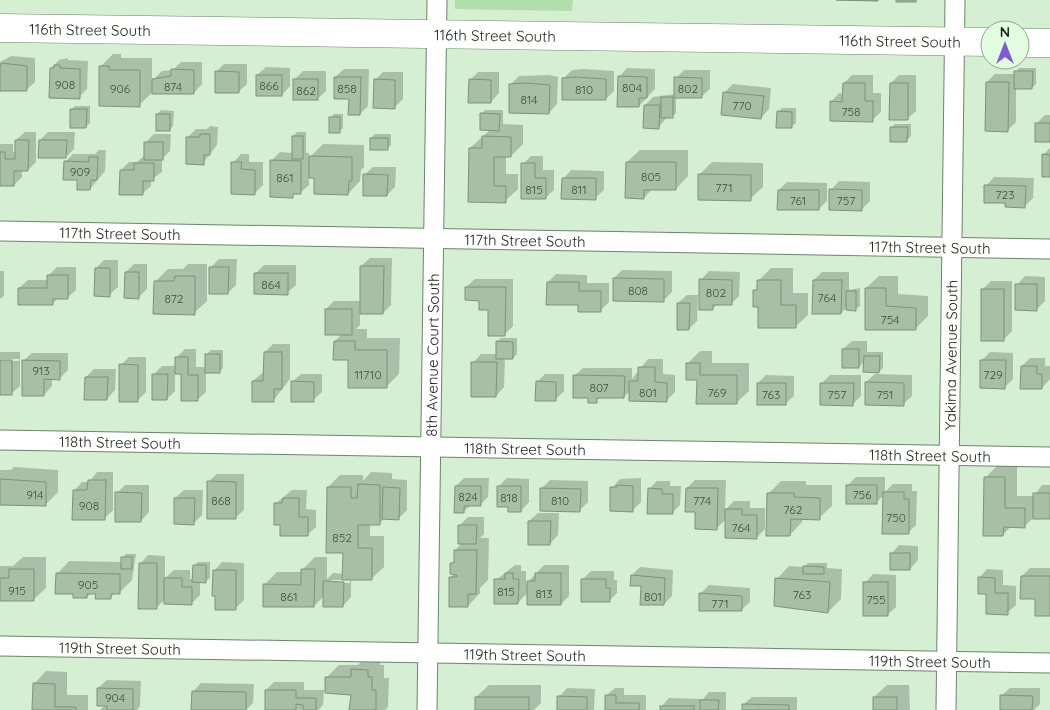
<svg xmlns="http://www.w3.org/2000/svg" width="1050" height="710" font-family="Quicksand,sans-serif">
	<rect width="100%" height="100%" fill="#d5efd2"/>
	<polygon fill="#b2deae" points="455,0 573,0 572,11 455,9"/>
	<g fill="#0003" fill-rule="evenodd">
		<polygon points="113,54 121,54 121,58 152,58 152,81 162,71 173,70 181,62 202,62 202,84 194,93 153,92 139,105 101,66"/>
		<polygon points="11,56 35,58 35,82 26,90 0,90 0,62"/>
		<polygon points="68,58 68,60 88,61 87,89 79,97 51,68 59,60"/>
		<polygon points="224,64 247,64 247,84 238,92 216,72"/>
		<polygon points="266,67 290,68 290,86 282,95 257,75"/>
		<polygon points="627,68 655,69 655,89 639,106 619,77"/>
		<polygon points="1019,68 1036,68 1036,84 1032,88 1016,88 1016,122 1008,130 987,82 995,74 1015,74"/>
		<polygon points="344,69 369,69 368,106 360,114 335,77"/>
		<polygon points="584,69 614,71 614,91 606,99 563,79 572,70"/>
		<polygon points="684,70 710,70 710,89 701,97 676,97 676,113 672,117 667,117 659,127 645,105 653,97 675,94 676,78"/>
		<polygon points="303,71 326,71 326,91 317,99 295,79"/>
		<polygon points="383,72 403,72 403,99 394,108 375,80"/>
		<polygon points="478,72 499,72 499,93 491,102 470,80"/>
		<polygon points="549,75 558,77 557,104 549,113 510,85 519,76"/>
		<polygon points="852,75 873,75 873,93 881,93 881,112 872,120 831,102 839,93 844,94 844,83"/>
		<polygon points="899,75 916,75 916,111 907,119 891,83"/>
		<polygon points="733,84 771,88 769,109 761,118 722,114 725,92"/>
		<polygon points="75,106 90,106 90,123 86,127 71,110"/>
		<polygon points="782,108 796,108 796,123 792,126 778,112"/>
		<polygon points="161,110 174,111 173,126 170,130 157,114"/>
		<polygon points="485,110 503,110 503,124 523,125 523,144 511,156 506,156 506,174 518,174 518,189 505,201 469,201 470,148 491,129 481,114"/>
		<polygon points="334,114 343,114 343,128 339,131 330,118"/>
		<polygon points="1045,115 1050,115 1050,140 1037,123"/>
		<polygon points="895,124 911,124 911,136 907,140 891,128"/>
		<polygon points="210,126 218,127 217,145 203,163 187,138 196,129 207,129"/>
		<polygon points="25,132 36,132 36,162 28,170 22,170 22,177 14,185 0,185 0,144 13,144 13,152 16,152 16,140"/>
		<polygon points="48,132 75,132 74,149 66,157 40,140"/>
		<polygon points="297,132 306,132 306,153 309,153 309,158 323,144 364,145 364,167 361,170 360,181 348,194 315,177 309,177 309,185 300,193 296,193 292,196 271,161 280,152 293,153 293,136"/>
		<polygon points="154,134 171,134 170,151 162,159 162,172 151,180 151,186 142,194 121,170 129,162 137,162 145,155 146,142"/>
		<polygon points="375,134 391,134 391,145 387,149 371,138"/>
		<polygon points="1050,148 1050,175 1043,155"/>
		<polygon points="99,150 106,150 105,171 90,189 78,179 65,162 73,154 95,154"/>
		<polygon points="640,150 688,150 688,176 676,189 653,188 644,198 627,162"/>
		<polygon points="241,154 249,154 249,162 263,162 263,185 254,194 233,163"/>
		<polygon points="531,156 543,156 543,170 554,170 554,190 545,198 523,164"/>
		<polygon points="712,162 763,163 763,187 750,199 699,175"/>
		<polygon points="373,167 396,167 395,187 387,195 364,175"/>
		<polygon points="571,170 604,171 604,190 595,198 563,179"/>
		<polygon points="994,177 1034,178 1033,198 1025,206 1006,202 986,186"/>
		<polygon points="839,181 870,182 870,201 862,209 831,190"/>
		<polygon points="787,182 827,183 827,201 819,209 779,190"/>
		<polygon points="370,258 392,258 391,305 383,313 360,313 360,325 356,329 367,329 367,338 400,338 399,374 386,387 349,359 335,341 343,333 326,309 334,301 361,301 361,266"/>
		<polygon points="219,259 237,259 236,285 228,293 211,267"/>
		<polygon points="104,260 118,260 118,287 109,295 96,268"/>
		<polygon points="134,264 147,264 147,289 139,297 126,272"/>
		<polygon points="188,264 207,264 207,301 194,313 155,282 168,269 183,269"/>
		<polygon points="264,265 296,265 296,285 287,293 256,273"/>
		<polygon points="57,267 76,267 76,290 67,298 58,298 52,304 19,288 28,280 48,280 48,276"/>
		<polygon points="771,268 793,268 793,293 808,293 808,315 795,327 759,306 755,290 759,286 759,280"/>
		<polygon points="622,270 672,271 672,292 663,301 614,278"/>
		<polygon points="0,271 4,271 4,296 0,299"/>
		<polygon points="709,271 740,272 739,296 731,304 718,304 712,309 701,280"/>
		<polygon points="822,272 849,272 849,290 860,288 860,306 856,309 847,307 841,313 814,280"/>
		<polygon points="556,274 587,275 587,283 609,283 609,302 600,311 579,304 548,282"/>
		<polygon points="879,276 898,276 898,294 928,296 928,316 915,329 866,328 866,288"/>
		<polygon points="1025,276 1045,277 1045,301 1037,309 1017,285"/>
		<polygon points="475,279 513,279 513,326 504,335 489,308 466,287"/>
		<polygon points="991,281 1012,281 1012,331 1003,340 983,289"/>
		<polygon points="687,295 698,295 697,321 689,329 678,303"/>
		<polygon points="501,338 517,338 517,354 513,358 505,358 504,387 496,396 473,363 481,354 497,354 497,342"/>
		<polygon points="852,341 867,341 867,352 883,352 883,368 879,372 865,361 859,367 843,349"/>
		<polygon points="273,344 290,344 290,379 273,401 253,381 262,373 265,373 265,352"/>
		<polygon points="185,349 196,349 196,367 207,367 207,354 211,350 223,350 223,368 219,372 206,372 206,392 197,400 183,372 175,372 175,391 167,399 154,374 162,366 177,366 177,357"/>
		<polygon points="700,351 712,351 712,363 749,363 749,391 736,403 698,378 687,364"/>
		<polygon points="0,352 20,352 20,386 11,394 0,394 0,361 19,361 19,359 0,359"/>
		<polygon points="990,352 1013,353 1013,379 1005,387 981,361"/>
		<polygon points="32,353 68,353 68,370 60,378 52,378 52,386 44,395 23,361"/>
		<polygon points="129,357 146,357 146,392 137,401 121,365"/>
		<polygon points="1030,358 1045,358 1045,366 1050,366 1050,379 1042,388 1022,366"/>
		<polygon points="648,359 663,359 663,374 675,375 675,392 666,401 630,391 624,397 601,397 596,401 589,397 574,376 583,368 632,368 632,379"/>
		<polygon points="94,369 116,369 115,390 107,399 86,377"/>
		<polygon points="301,374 322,374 322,392 313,400 292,382"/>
		<polygon points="545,374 564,374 564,391 555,400 537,382"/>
		<polygon points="875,374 912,375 912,396 903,404 866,382"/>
		<polygon points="766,375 794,376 794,396 785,404 758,383"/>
		<polygon points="830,375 861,375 861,396 853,404 822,383"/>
		<polygon points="998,465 1017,465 1017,496 1034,496 1042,485 1050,485 1050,517 1033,518 1024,527 1011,526 1003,535 985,478"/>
		<polygon points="14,467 58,470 58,492 45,505 0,504 0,470 11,470"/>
		<polygon points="97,472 113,472 113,510 104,519 74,491 82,482 89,482"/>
		<path d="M371,472l21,1v6l15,1v30l-8,8h-14l-6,6h-9v12h14v31l-13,12h-20v18l-8,9 -19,-10 -10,10 -50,-21 13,-13h26v-3l12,-12h12v22l6,-6 11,1v-22l-16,-65 12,-12h23v6zM331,580h19v3h-19z"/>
		<polygon points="217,474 244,474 244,510 235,518 208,482"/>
		<polygon points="856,477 885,477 885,492 893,484 912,484 912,491 917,491 916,525 908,533 884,495 876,503 848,485"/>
		<polygon points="464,478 489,478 488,497 480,505 471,505 463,512 456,486"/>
		<polygon points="507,478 529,479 529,502 521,511 509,506 498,487"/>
		<polygon points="641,478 641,502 633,510 612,488 620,479"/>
		<polygon points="550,480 588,481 588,502 580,510 542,510 542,488"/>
		<polygon points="695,480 726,480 725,510 734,501 750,501 750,508 765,508 765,529 757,537 726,519 717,528 696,511 687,488"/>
		<polygon points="657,481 670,481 670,486 681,486 680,505 672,513 649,489"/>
		<polygon points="781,481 806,481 806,485 832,485 832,506 819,518 803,518 802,522 790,535 768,494"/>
		<polygon points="125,485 149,485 149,512 141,521 117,493"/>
		<polygon points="184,490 203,490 202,515 194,523 175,498"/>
		<polygon points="292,490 307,490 306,509 316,510 316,527 307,535 281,524 275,504"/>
		<polygon points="538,513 559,513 558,535 550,544 529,521"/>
		<polygon points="468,517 484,517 484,534 480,538 489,538 488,580 480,588 480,593 468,606 451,577 455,573 451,564 455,560 455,550 463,542 460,525"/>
		<polygon points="899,545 918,546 918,560 910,569 891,554"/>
		<polygon points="126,554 136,554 132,580 119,593 115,593 110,598 97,593 91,593 87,597 57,574 69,561 122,562 122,558"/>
		<polygon points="148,555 165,556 165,578 174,570 190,570 190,579 194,579 194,566 198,562 210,562 210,578 206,581 200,581 200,595 192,603 165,599 156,608 140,564"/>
		<polygon points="23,557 46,557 46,588 33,600 0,600 0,566 13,566"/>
		<polygon points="222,562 244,563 244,600 235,609 214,571"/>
		<polygon points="808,563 827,563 827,568 842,569 841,599 828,612 777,579 789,566 804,567"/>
		<polygon points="515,565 521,565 521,571 526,571 526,584 544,565 569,565 569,596 561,604 528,592 518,603 496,580"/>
		<polygon points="640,567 673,570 672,596 664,604 632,575"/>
		<polygon points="1030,568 1050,568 1050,615 1022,576"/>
		<polygon points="987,569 1003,570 1003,585 1016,586 1016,605 1007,613 987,593 979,578"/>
		<polygon points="591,571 614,571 614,580 617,580 617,593 609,601 583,579"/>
		<polygon points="873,574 896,575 896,607 887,615 865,583"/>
		<polygon points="709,585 750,588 750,602 741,610 700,594"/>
		<polygon points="365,657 380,657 380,665 384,665 384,678 389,678 388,707 385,710 351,710 352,694 327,677 339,665 358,665"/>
		<polygon points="46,671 67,672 67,695 88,695 88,710 33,710 34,684"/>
		<polygon points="107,680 141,681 140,706 137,710 100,710 105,705 98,688"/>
		<polygon points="274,682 304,682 304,690 324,690 323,705 318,710 305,710 305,707 301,710 266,710 266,690"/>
		<polygon points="201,683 254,684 253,703 246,710 193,710 193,692"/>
		<polygon points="489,685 541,685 541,703 534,710 476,710 476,697"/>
		<polygon points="887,685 909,685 910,710 874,710 874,697"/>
		<polygon points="567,688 595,689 594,710 558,710 559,697"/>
		<polygon points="615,688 624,688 624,695 646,695 646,710 606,710 606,696"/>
		<polygon points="1010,688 1040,688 1040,704 1034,710 1001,710 1001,696"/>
		<polygon points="709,692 726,692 726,710 661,710 661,707 669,698 703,699"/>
		<polygon points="752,697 797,697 797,710 743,710 743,705"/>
	</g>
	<g fill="#a7c0a4" stroke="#7b9378">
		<polygon points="836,0 878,0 878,1"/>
		<rect x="896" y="0" width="20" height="2"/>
		<polygon points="2,63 27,66 27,91 0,91 0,66"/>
		<polygon points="54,65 60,65 60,68 80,69 80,99 49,98 50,68 54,68"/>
		<polygon points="99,66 109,66 109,70 140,70 140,107 99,106"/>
		<polygon points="171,69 194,70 194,94 152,94 152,79 171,76"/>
		<polygon points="215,71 239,72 239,93 215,93"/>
		<polygon points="1014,71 1033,71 1032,89 1014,89"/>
		<rect x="256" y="75" width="26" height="21"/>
		<polygon points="618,76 647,77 647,98 639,98 639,107 617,107"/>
		<polygon points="334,77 361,77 360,115 348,115 349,99 334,99"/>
		<polygon points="575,77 606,79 606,100 562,100 562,78"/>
		<polygon points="674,77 702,78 702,98 674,98"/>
		<rect x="293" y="79" width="25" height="21"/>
		<polygon points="374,79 395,80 395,109 373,108"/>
		<polygon points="469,79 491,80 491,103 468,103"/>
		<polygon points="986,82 1009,82 1008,132 985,131"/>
		<polygon points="526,83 550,85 549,114 509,113 509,84"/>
		<polygon points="843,83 865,83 865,101 873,101 873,122 830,121 830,101 842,102"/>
		<polygon points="890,83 908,83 908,120 889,120"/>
		<polygon points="723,92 764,96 761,119 721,115"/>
		<rect x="661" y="97" width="12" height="21"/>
		<polygon points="644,105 660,105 659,129 643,128"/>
		<polygon points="70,109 87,109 86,128 70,128"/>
		<polygon points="777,111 792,112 792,128 776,128"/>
		<polygon points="480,113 500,114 499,131 480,130"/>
		<rect x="156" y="114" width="14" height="17"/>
		<rect x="329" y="117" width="11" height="16"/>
		<rect x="1035" y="123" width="15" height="19"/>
		<polygon points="890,127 908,127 907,142 890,142"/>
		<polygon points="200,134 210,134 210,155 204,155 204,165 186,164 186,137 200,137"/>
		<rect x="292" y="136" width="11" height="23"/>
		<polygon points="482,136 511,137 511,157 494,157 494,186 506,186 506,203 468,202 469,148 482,148"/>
		<rect x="370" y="138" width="18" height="12"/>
		<polygon points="15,140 29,140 28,171 14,171 14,186 0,186 0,152 5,152 5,159 15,159"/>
		<polygon points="39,140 67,140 66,158 38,158"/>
		<rect x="144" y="142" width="19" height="18"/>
		<polygon points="1042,154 1050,155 1050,177 1042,177"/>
		<polygon points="309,156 352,157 352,181 349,181 348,195 314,194 314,178 309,178"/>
		<polygon points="89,157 98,157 97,180 91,180 90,190 77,190 77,180 63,180 64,161 89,162"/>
		<polygon points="270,160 301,161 301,194 293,194 293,198 270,197"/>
		<polygon points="231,162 242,162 241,169 255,170 255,195 231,194"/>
		<polygon points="626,162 676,162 676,190 644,190 644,199 625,198"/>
		<polygon points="134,163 154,163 154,181 143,181 143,195 119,195 120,170 134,170"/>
		<polygon points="521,163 535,163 535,178 546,178 546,199 521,199"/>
		<polygon points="363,174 388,175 387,196 363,196"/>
		<polygon points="698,174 751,175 751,201 698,200"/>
		<polygon points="562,178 596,178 596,200 561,199"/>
		<polygon points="984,185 1026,186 1025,208 1005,207 1005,203 984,203"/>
		<polygon points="829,189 862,190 862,211 829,210"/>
		<polygon points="778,190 819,190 819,210 777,210"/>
		<polygon points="360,266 384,266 383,314 360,314"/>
		<polygon points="209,267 229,267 228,294 209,294"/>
		<polygon points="95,268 110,268 110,297 94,296"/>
		<polygon points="125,272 139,272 139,299 124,298"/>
		<polygon points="254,273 288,273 288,295 254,294"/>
		<polygon points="47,275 68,275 68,299 53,299 53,305 18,305 18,288 47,288"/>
		<polygon points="175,276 195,276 195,315 153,314 154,281 174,281"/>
		<polygon points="613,278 664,279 664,302 613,301"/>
		<polygon points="699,279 732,280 732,305 713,305 713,310 699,310"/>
		<polygon points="757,280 781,280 781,305 796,305 796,328 758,328 758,307 753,307 753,290 757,290"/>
		<polygon points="813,280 842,280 841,314 812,314"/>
		<polygon points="547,282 579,282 579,291 601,291 601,312 578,312 578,305 546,305"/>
		<polygon points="1015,284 1037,284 1037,311 1015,310"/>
		<polygon points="465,287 506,287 505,336 488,336 488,310 479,310 479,301 465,300"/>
		<polygon points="865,288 886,288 886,306 916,308 916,330 865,330"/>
		<rect x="981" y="289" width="23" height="52"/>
		<polygon points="846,291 856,291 856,311 846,310"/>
		<polygon points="677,303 690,303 689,330 677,330"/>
		<rect x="325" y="309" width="27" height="26"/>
		<polygon points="334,341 355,341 355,350 387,350 387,388 348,388 348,360 333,360"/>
		<polygon points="496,341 513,342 513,359 496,359"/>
		<rect x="842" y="349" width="17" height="19"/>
		<polygon points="264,352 282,352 282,389 274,389 274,402 252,402 252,381 263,381"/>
		<rect x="205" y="354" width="15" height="19"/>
		<polygon points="864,356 880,356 879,373 863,372"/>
		<polygon points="175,357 188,357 188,375 198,375 198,401 181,401 181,374 175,374"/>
		<rect x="0" y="360" width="12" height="35"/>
		<polygon points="22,360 60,361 60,380 44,379 44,396 22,396"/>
		<polygon points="980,360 1006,360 1005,389 980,388"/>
		<polygon points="471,362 497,362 496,397 471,397"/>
		<polygon points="686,363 700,363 700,375 737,375 737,404 696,404 697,380 686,380"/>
		<polygon points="119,364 138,365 138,402 119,402"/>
		<polygon points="1021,366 1037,366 1037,374 1042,374 1042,389 1020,389"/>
		<polygon points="638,367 655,367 655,382 667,383 667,402 629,401 629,381 638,381"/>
		<polygon points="152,374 168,374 167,400 152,400"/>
		<polygon points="573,375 625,376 624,398 597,398 597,403 588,403 588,398 573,398"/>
		<polygon points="85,377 108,377 107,400 84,400"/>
		<polygon points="291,381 314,382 314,402 291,402"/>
		<polygon points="536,381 556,382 556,401 535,401"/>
		<polygon points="865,382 904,383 904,406 865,405"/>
		<rect x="757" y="383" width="29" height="22"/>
		<polygon points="820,383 854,383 853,406 820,405"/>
		<polygon points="984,477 1005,477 1005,508 1025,508 1025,528 1004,527 1003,536 983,536"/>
		<polygon points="0,479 46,482 46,506 0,505"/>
		<polygon points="88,480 106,480 105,520 72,520 73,490 87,490"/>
		<polygon points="207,481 236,482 236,519 207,519"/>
		<polygon points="358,484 380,485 380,525 358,525 358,548 372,548 372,580 342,580 343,553 326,553 327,487 351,487 351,498 357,498"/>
		<polygon points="617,485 633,486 633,512 610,511 610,487 617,487"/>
		<rect x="846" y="485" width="31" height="19"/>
		<polygon points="455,486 481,486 481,506 464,506 464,513 454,513"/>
		<polygon points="497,486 521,486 521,512 508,512 508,507 497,507"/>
		<polygon points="383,487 400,488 399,520 382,519"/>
		<polygon points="540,488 581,489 580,512 540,511"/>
		<polygon points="648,488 662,489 662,494 673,494 673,514 647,514"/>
		<polygon points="686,488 718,488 717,530 695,529 695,512 685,512"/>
		<polygon points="115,492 142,493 141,522 115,522"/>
		<polygon points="883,492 904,492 904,499 909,499 909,534 882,534"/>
		<polygon points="767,493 794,493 794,497 820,498 820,520 791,519 790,536 766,536"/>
		<rect x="1033" y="493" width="17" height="26"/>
		<polygon points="174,498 195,498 194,525 174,524"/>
		<polygon points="283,498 299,498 299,517 308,517 308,536 280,536 280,525 274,525 274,503 282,503"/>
		<polygon points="725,509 742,509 742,515 757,515 757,539 725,538"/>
		<polygon points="528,521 551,521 550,545 528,545"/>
		<polygon points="458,525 477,525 476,544 458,544"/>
		<polygon points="454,550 477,550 476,594 468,594 468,607 449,607 449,577 457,577 457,575 450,574 450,563 454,563"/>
		<rect x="890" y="553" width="20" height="17"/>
		<rect x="121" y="557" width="11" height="12"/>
		<polygon points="139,563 157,563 157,609 138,609"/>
		<polygon points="193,565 206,565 206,583 192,582"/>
		<polygon points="803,566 824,567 824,574 803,574"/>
		<polygon points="9,569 34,569 34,601 0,601 0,578 9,578"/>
		<polygon points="301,569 315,569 314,607 263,607 263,584 301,585"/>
		<polygon points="213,570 236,570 236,610 215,610 215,596 212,596"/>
		<polygon points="56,573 120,574 120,594 111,594 111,599 95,599 96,594 87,594 87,598 73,598 73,594 55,594"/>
		<polygon points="505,573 513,573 513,579 519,579 518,604 494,604 494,579 505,579"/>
		<polygon points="535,573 561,573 561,605 527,605 527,581 535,581"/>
		<polygon points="631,575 665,578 664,605 640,605 641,586 630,586"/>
		<polygon points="1021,576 1050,576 1050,616 1035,616 1035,599 1020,599"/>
		<polygon points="978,577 995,578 995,593 1008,593 1008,615 986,614 986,594 978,594"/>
		<polygon points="164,578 182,578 182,587 192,587 192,605 164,604"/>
		<polygon points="775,578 830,582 828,613 774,606"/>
		<polygon points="581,579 606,579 606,588 610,588 610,602 581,602"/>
		<polygon points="323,581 344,582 343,607 323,607"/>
		<rect x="863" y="582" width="25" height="34"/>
		<polygon points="699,593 742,596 742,611 699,611"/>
		<polygon points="351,669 368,670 368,677 372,677 372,690 376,690 376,710 349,710 351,695 325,693 325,677 351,677"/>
		<polygon points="33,683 55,684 55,707 76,707 76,710 32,710"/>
		<polygon points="97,688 133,689 133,710 107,710 107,706 97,706"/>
		<polygon points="265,690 296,690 296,698 316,698 316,710 303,710 303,705 296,704 296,710 265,710"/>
		<polygon points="192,691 246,692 246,710 191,710"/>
		<polygon points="605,695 616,695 616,703 639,703 639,710 605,710"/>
		<polygon points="1000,695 1033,696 1032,710 1000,710"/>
		<polygon points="557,696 587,697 587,710 557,710"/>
		<rect x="475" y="697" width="54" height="13"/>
		<rect x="873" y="697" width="24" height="13"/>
		<polygon points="700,700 719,700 718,710 700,710"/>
		<polygon points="742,704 789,705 789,710 742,710"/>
		<rect x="660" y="706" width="34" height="4"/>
	</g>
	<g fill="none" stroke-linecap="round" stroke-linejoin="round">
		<g stroke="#6c846a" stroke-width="21">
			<g id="street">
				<path id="s1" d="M0,231l1050,18"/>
				<path id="s2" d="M0,440l1050,17"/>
				<path id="s3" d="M0,646l1050,17"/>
				<path id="s4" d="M427,710l10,-710"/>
				<path id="s5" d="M946,710l9,-710"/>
			</g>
		</g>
		<g stroke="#6c846a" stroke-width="29">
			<g id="secondary">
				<path id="s6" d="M0,28l990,14"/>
				<polyline points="1020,43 1050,43"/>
			</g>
		</g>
		<use href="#street" stroke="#fff" stroke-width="19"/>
		<use href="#secondary" stroke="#fff" stroke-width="28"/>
	</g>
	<g text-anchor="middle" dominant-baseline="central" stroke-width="4" stroke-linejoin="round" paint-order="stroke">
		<g font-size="12" fill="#3e4b3c">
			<text x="65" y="84">908</text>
			<text x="269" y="85">866</text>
			<text x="173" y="86">874</text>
			<text x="632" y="87">804</text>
			<text x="120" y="88">906</text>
			<text x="347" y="88">858</text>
			<text x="688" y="88">802</text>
			<text x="584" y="89">810</text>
			<text x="306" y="90">862</text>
			<text x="529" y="99">814</text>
			<text x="742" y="105">770</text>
			<text x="851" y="111">758</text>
			<text x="80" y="171">909</text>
			<text x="651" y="176">805</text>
			<text x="285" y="177">861</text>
			<text x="724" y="187">771</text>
			<text x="534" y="189">815</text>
			<text x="579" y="189">811</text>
			<text x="1005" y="194">723</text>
			<text x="798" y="200">761</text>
			<text x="846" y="200">757</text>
			<text x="271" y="284">864</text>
			<text x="638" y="290">808</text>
			<text x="716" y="292">802</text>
			<text x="827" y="297">764</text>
			<text x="174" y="298">872</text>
			<text x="890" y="319">754</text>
			<text x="41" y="370">913</text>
			<text x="368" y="374">11710</text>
			<text x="993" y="374">729</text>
			<text x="599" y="387">807</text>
			<text x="648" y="392">801</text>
			<text x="717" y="392">769</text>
			<text x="771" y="394">763</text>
			<text x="837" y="394">757</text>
			<text x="885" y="394">751</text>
			<text x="35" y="494">914</text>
			<text x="862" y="494">756</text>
			<text x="468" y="496">824</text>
			<text x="509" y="497">818</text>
			<text x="221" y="500">868</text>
			<text x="560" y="500">810</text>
			<text x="702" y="500">774</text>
			<text x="89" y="505">908</text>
			<text x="793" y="509">762</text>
			<text x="896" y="517">750</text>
			<text x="741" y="527">764</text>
			<text x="342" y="537">852</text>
			<text x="88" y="584">905</text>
			<text x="17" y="590">915</text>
			<text x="506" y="591">815</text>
			<text x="544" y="593">813</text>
			<text x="802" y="594">763</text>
			<text x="289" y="596">861</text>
			<text x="653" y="596">801</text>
			<text x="876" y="599">755</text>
			<text x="720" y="603">771</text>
			<text x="115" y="697">904</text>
		</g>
		<g font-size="15" fill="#1b241a" stroke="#e2fcdf">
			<text stroke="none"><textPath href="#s6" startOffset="90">116th Street South</textPath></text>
			<text stroke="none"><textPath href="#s6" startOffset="495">116th Street South</textPath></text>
			<text stroke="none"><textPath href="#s6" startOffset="900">116th Street South</textPath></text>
			<text stroke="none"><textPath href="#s1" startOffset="120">117th Street South</textPath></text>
			<text stroke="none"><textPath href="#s1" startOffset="525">117th Street South</textPath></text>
			<text stroke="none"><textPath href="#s1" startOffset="930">117th Street South</textPath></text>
			<text stroke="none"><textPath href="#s4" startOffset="355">8th Avenue Court South</textPath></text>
			<text stroke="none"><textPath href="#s5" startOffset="355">Yakima Avenue South</textPath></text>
			<text stroke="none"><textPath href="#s2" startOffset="120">118th Street South</textPath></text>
			<text stroke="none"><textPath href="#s2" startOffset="525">118th Street South</textPath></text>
			<text stroke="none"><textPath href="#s2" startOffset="930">118th Street South</textPath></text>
			<text stroke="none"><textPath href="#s3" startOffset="120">119th Street South</textPath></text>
			<text stroke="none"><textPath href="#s3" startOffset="525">119th Street South</textPath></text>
			<text stroke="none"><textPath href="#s3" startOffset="930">119th Street South</textPath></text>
		</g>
	</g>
	<g transform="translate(1005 45)"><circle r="24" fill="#e2fcdf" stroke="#92a690"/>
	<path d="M0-4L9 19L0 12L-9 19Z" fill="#7c5bd5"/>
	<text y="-8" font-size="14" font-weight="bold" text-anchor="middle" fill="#1b241a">N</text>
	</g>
</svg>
